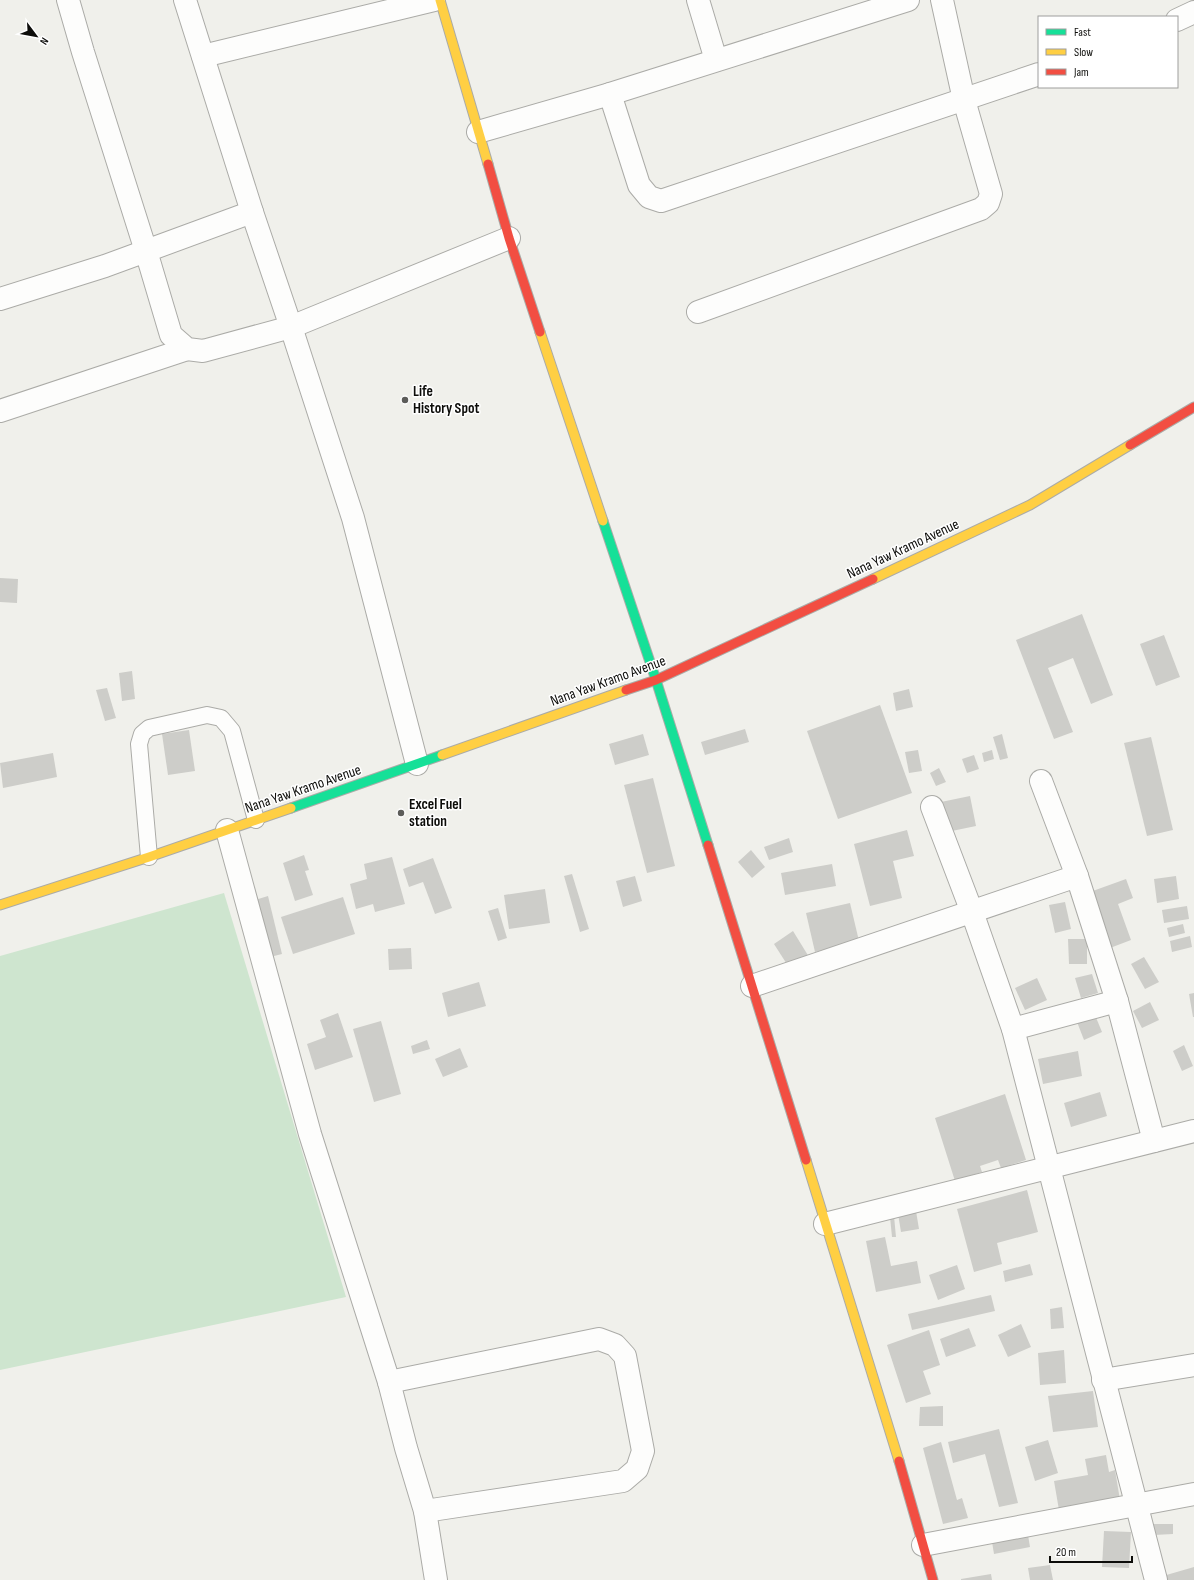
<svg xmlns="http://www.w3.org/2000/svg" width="1194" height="1580" font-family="'Sofia Sans Condensed',sans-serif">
	<rect width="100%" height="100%" fill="#f0f0eb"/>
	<polygon fill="#cee5cf" points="224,893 346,1297 0,1370 0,956"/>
	<g fill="#cdcdc9">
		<polygon points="0,578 18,579 17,603 0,602"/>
		<polygon points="1082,614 1113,695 1091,704 1073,658 1048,668 1073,732 1054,739 1016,640"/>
		<polygon points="1164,635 1180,677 1156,686 1140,644"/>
		<polygon points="132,671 135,699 122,701 119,673"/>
		<polygon points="107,688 116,718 105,721 96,690"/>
		<polygon points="909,689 913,707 896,711 893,693"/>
		<polygon points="880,705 912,793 838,819 807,731"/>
		<polygon points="745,729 749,742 705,755 701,742"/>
		<polygon points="189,730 195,771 168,775 162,734"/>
		<polygon points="643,734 649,755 615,765 609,744"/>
		<polygon points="1002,734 1008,758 1000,760 993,737"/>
		<polygon points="1151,737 1173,830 1147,836 1124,743"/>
		<polygon points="918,750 922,771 909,773 905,752"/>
		<polygon points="992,750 994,759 984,762 982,753"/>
		<polygon points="53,753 57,777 3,788 0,763"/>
		<polygon points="974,755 979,769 967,773 962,759"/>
		<polygon points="939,768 946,782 936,786 930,773"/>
		<polygon points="653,778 675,866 647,873 624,785"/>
		<polygon points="970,796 976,826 947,832 941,802"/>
		<polygon points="907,830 914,856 893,861 902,898 870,906 854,844"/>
		<polygon points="789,838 793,852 769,860 764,847"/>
		<polygon points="751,850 765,867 752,878 738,862"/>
		<polygon points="304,855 309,870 305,871 313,895 295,901 283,863"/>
		<polygon points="392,857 405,904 375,912 373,904 356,909 350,884 367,879 364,864"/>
		<polygon points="433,858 452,908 435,914 423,882 409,887 403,869"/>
		<polygon points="832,864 836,886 785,895 781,873"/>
		<polygon points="572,874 589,929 580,932 564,876"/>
		<polygon points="635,876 642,901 623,907 616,881"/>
		<polygon points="1176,876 1179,899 1157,903 1154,879"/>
		<polygon points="1126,879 1133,898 1118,904 1131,940 1110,948 1090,892"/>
		<polygon points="545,889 550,923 509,929 504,895"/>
		<polygon points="268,896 282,954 270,957 255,900"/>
		<polygon points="343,897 355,934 293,954 281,917"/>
		<polygon points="1065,902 1071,929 1055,933 1049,905"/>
		<polygon points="850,903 859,941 815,952 806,913"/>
		<polygon points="1187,906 1189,919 1164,923 1162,910"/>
		<polygon points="498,908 507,938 498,941 488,911"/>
		<polygon points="1183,924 1185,933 1169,937 1167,928"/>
		<polygon points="793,931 809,957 790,969 774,944"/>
		<polygon points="1190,936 1192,947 1172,952 1170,941"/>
		<polygon points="1068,939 1087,939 1087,964 1069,964"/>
		<polygon points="411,948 412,969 389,970 388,949"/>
		<polygon points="1144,957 1159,982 1145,989 1131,964"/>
		<polygon points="1092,974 1098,993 1081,998 1075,978"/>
		<polygon points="1037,978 1047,1000 1025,1010 1015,988"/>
		<polygon points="479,982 486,1006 448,1017 442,993"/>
		<polygon points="1194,993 1194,1017 1193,1017 1189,994"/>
		<polygon points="1150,1002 1159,1020 1142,1028 1133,1011"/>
		<polygon points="338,1013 353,1057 315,1070 307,1044 326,1037 320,1020"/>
		<polygon points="1095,1015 1102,1032 1084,1040 1077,1022"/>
		<polygon points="381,1021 401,1094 374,1102 353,1029"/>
		<polygon points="427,1040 430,1049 413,1054 411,1046"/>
		<polygon points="1184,1045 1193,1066 1182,1071 1173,1051"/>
		<polygon points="460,1048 468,1067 443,1077 435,1059"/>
		<polygon points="1078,1051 1082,1076 1043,1084 1038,1059"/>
		<polygon points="1100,1092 1107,1116 1071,1127 1064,1103"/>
		<polygon points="1005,1094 1026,1160 1001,1168 998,1160 980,1166 982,1172 955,1181 935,1118"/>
		<polygon points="1027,1190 1038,1232 997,1243 1002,1264 974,1272 957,1209"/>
		<polygon points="916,1211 919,1229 901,1232 898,1214"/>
		<polygon points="894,1216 896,1237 892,1237 890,1217"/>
		<polygon points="885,1237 891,1266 917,1261 921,1283 876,1292 866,1241"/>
		<polygon points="1030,1264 1033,1275 1005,1282 1003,1271"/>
		<polygon points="957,1265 965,1289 938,1300 929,1275"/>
		<polygon points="991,1295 995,1311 912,1330 908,1314"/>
		<polygon points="1062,1307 1064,1328 1051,1329 1050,1309"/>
		<polygon points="1021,1324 1031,1347 1008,1357 998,1335"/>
		<polygon points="969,1328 976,1346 946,1357 940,1339"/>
		<polygon points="929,1330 940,1365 923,1371 931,1394 906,1403 887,1345"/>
		<polygon points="1064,1350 1066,1383 1040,1385 1038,1353"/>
		<polygon points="1093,1391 1098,1427 1053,1432 1048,1396"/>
		<polygon points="943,1406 943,1426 919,1426 920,1407"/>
		<polygon points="999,1429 1018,1503 999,1507 985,1454 953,1463 948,1442"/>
		<polygon points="1048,1440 1058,1473 1035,1481 1025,1447"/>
		<polygon points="941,1442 957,1500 962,1498 968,1518 943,1524 923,1448"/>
		<polygon points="1106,1455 1109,1472 1115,1470 1120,1500 1059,1510 1054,1481 1088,1475 1085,1459"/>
		<polygon points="1154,1524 1173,1524 1173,1534 1154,1535"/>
		<polygon points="1104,1531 1131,1532 1129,1568 1102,1567"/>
		<polygon points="1028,1535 1030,1547 994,1554 992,1542"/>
		<polygon points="1050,1565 1053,1580 1030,1580 1028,1568"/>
		<polygon points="1194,1567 1194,1580 1165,1580 1163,1576"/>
		<polygon points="991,1574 992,1580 961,1580 961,1579"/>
	</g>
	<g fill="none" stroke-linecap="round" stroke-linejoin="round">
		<g stroke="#ababa7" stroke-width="18">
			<polyline id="lane" points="149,857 139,744 142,734 149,728 207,715 221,718 232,731 256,820"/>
		</g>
		<g stroke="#ababa7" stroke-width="24">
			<g id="street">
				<polyline points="68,0 83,52 146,251 171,335 187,349 203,351 291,327 509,238"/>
				<polyline points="185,0 252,212 291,327 353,518 417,764"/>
				<polyline points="698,0 716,60"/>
				<polyline points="1177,20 1194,12"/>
				<polyline points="203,56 434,0"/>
				<polyline points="610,94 639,185 649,197 661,201 1039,74"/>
				<polyline points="478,132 610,94 908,0"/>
				<polyline points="0,299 105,266 252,212"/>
				<polyline points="698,312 981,209 988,203 991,194 964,100 942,0"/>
				<polyline points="0,411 187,349"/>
				<polyline points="1041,781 1077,876 1117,1001 1154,1141"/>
				<polyline points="932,807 972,912 1013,1029 1156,1580"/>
				<polyline points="227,830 310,1134 389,1382 406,1448 425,1511 436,1580"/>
				<polyline points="752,986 1077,876"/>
				<polyline points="1013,1029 1117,1001"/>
				<polyline points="825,1224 1194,1131"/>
				<polyline points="1103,1380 1194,1365"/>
				<polyline points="389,1382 599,1339 615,1345 625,1356 643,1451 637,1469 623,1481 425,1511"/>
				<polyline points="923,1545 1194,1494"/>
			</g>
		</g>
		<g stroke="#ababa7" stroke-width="11">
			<g id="fast">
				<polyline points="603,521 656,680 708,845"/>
				<polyline points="291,808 442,755"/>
			</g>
		</g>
		<g stroke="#ababa7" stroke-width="11">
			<g id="slow">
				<polyline points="440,0 488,164"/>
				<polyline points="540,332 603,521"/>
				<polyline points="873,579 1030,505 1130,445"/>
				<polyline points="442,755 626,690"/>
				<polyline points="0,905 149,857 291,808"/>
				<polyline points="806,1160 899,1461"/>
			</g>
		</g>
		<g stroke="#ababa7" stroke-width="11">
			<g id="jam">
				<polyline points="488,164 509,238 540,332"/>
				<polyline points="1130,445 1194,407"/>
				<polyline points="626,690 656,680 873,579"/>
				<polyline points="708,845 806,1160"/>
				<polyline points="899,1461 933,1580"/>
			</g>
		</g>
		<use href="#lane" stroke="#fdfdfc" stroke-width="16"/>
		<use href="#street" stroke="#fdfdfc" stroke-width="22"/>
		<use href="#fast" stroke="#16e098" stroke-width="9"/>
		<use href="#slow" stroke="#ffcf43" stroke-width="9"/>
		<use href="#jam" stroke="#f24e42" stroke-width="9"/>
	</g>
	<g fill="#5c5c59" stroke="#fff" stroke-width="1.5">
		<circle cx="405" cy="400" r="4"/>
		<circle cx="401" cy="813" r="4"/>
	</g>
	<g text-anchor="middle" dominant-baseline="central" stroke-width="3" stroke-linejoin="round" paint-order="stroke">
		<g font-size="15" font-weight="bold" fill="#0d0d0a" stroke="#fff" text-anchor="start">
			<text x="413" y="391">Life<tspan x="413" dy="17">History Spot</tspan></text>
			<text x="409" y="804">Excel Fuel<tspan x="409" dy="17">station</tspan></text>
		</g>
		<g font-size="15" fill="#0d0d0a" stroke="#fff">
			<text transform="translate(903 549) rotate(-25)">Nana Yaw Kramo Avenue</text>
			<text transform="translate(608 681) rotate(-20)">Nana Yaw Kramo Avenue</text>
			<text transform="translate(303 789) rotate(-19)">Nana Yaw Kramo Avenue</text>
		</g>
	</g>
	<rect x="1038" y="16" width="140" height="72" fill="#ffffff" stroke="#9e9e9d"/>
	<rect x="1046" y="29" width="20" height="6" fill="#16e098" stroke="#9e9e9d"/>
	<text x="1074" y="36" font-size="12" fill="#0d0d0a">Fast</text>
	<rect x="1046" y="49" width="20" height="6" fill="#ffcf43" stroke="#9e9e9d"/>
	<text x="1074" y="56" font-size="12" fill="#0d0d0a">Slow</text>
	<rect x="1046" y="69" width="20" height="6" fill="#f24e42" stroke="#9e9e9d"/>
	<text x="1074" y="76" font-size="12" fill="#0d0d0a">Jam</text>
	<g transform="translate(36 36) rotate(122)" stroke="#ffffff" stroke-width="3" paint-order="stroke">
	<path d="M0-3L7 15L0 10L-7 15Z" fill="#0d0d0a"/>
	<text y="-6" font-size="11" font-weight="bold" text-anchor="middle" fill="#0d0d0a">N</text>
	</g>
	<path d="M1050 1556v6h82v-6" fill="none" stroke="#0d0d0a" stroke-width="2"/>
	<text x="1056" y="1556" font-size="12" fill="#0d0d0a" stroke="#ffffff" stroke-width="3" paint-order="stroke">20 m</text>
</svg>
